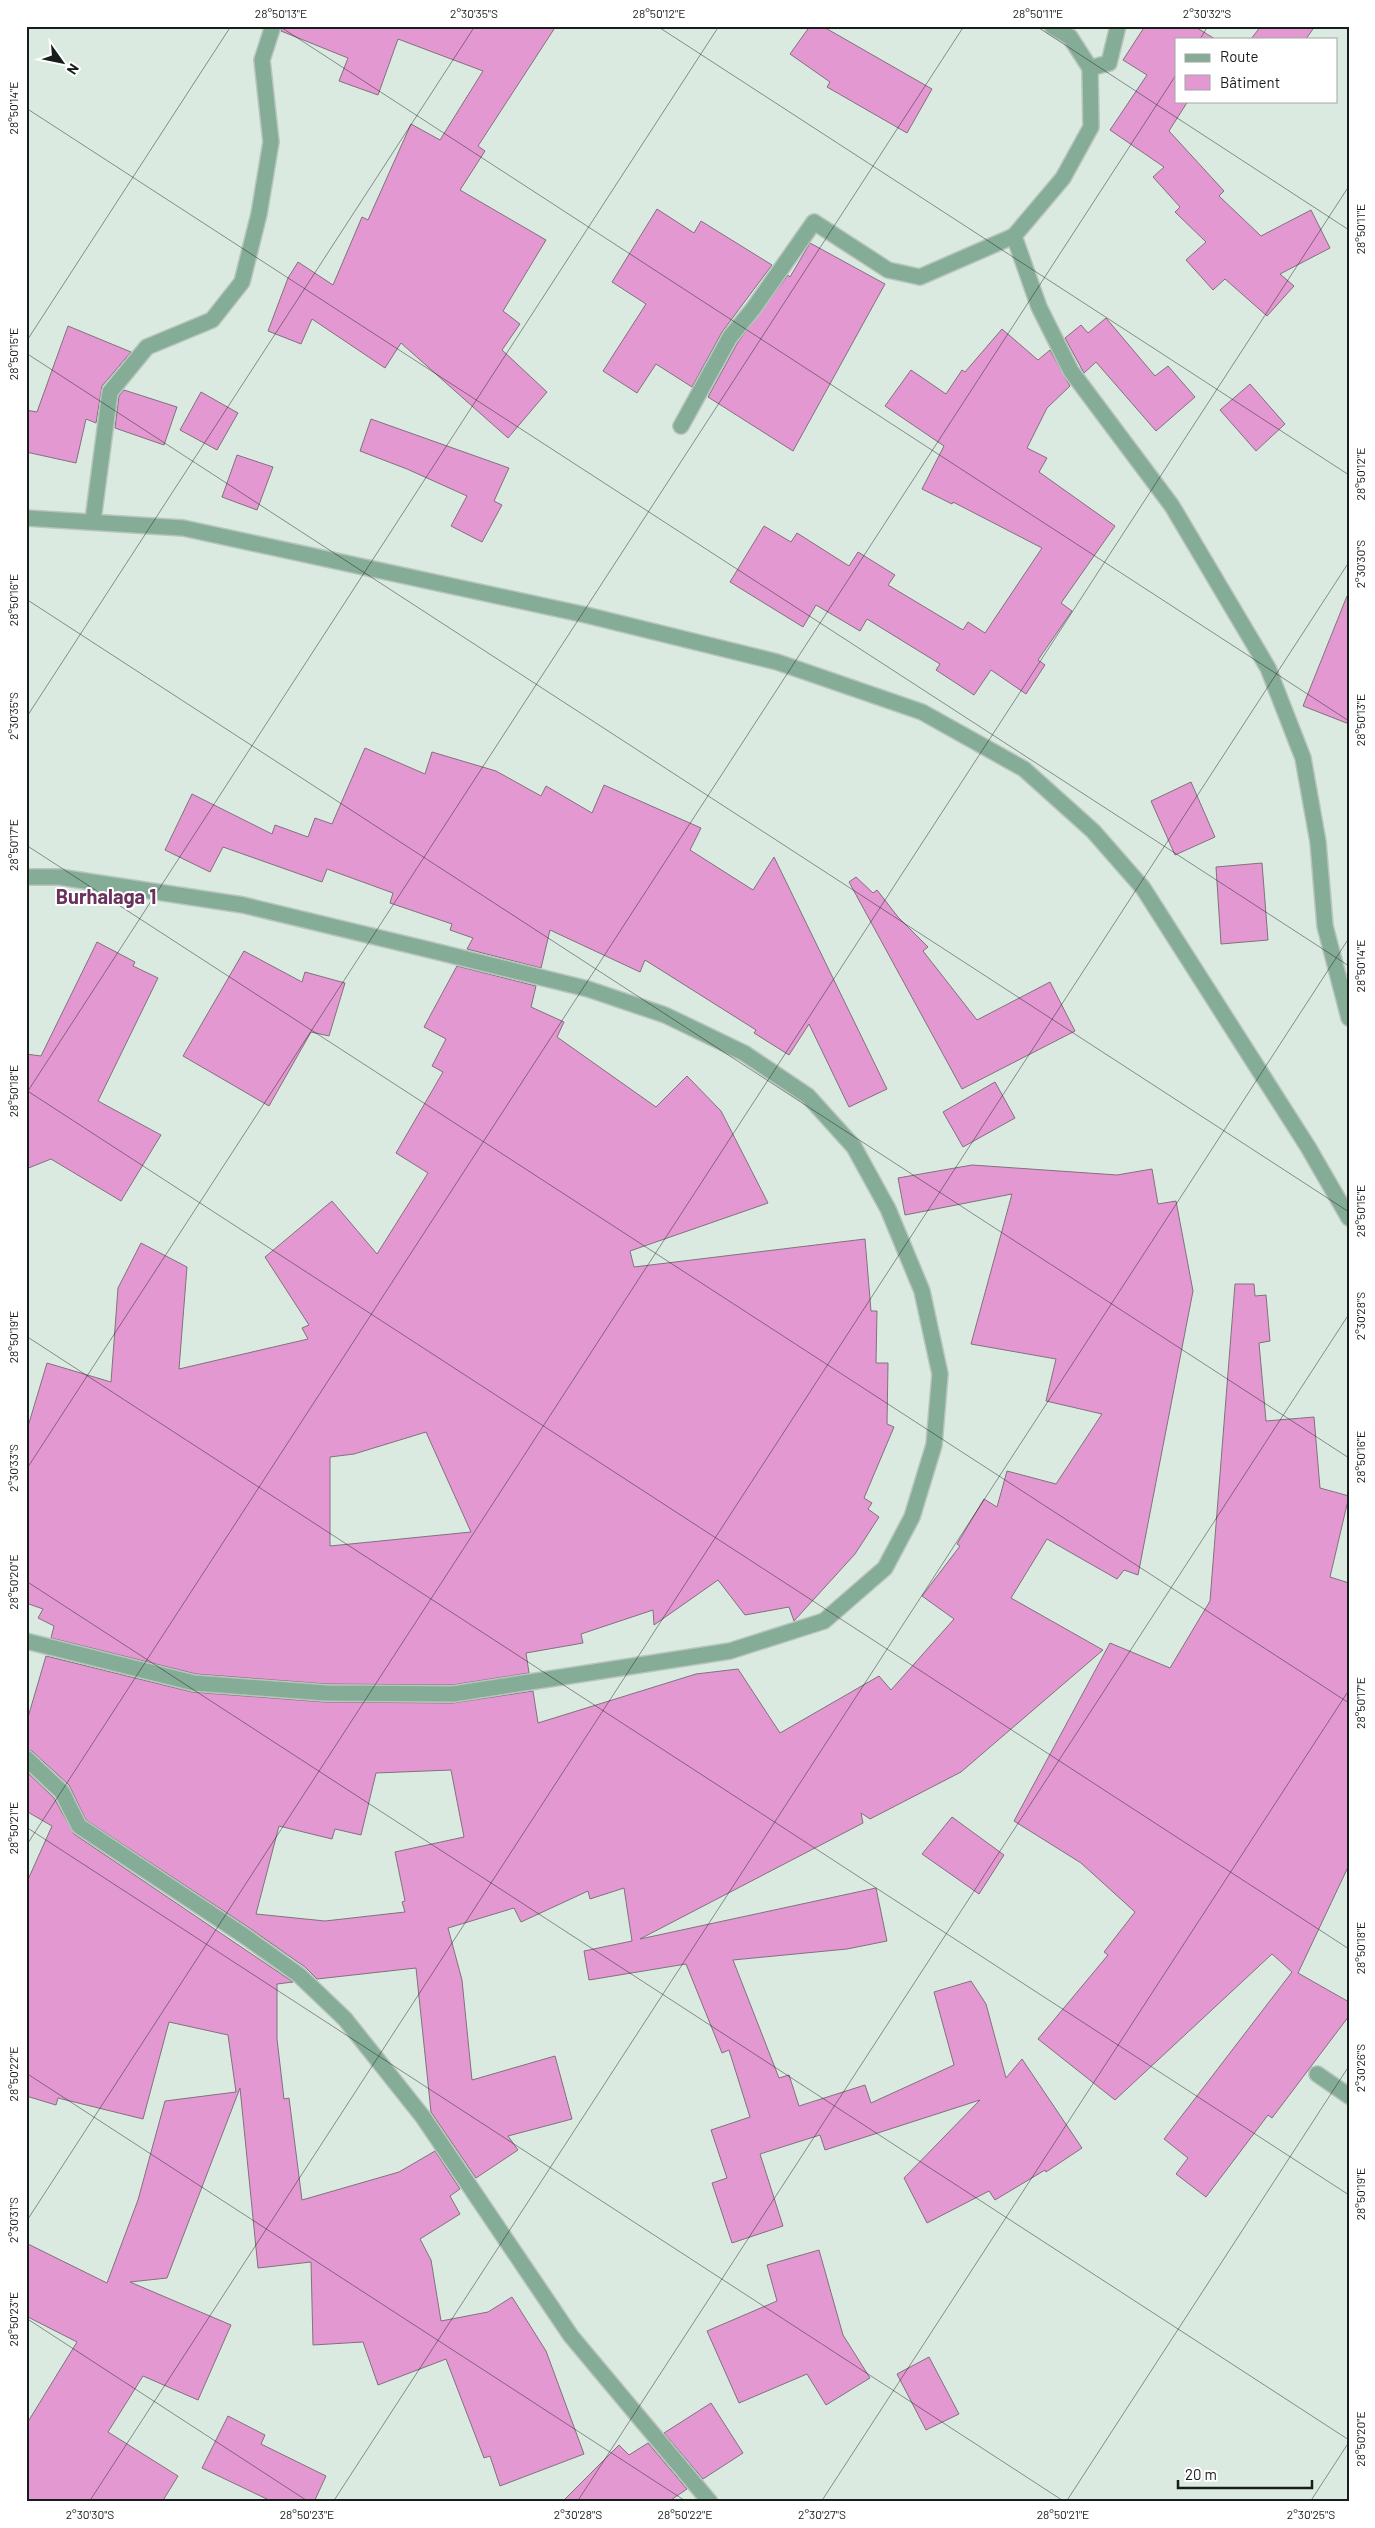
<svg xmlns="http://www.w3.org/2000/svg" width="1375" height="2528" font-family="Barlow,sans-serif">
	<rect width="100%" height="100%" fill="#daeae1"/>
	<g fill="#e498d1" stroke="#80727c" fill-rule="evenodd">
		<polygon points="282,26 556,26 478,146 485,151 460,190 546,240 503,311 520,324 502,350 547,392 508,438 401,343 385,368 312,319 301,344 268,331 288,278 298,262 333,285 362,217 368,220 411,124 440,140 483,71 398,39 378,95 339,81 348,58 281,31"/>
		<polygon points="810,26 822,26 932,89 907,133 827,87 830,82 790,54"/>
		<polygon points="1145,26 1194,26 1215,39 1176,39 1176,101 1188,101 1169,131 1224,191 1219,196 1261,236 1311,210 1330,248 1280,274 1294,286 1267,316 1225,279 1213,290 1186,260 1206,242 1175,212 1180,207 1153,177 1164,167 1110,130 1147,75 1123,60"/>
		<polygon points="1261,26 1315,26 1306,39 1251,39"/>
		<polygon points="657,209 694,233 701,221 772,265 722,332 692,387 656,364 637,393 603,371 646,304 612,282"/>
		<polygon points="810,243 885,284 793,451 708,397 738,342 788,275 790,277"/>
		<polygon points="1106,318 1155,376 1168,366 1195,397 1156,431 1096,362 1084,373 1065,338 1081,325 1088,333"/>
		<polygon points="68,326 131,352 102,386 96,423 86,419 76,463 26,452 26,410 37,412"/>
		<polygon points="1002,329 1038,360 1050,350 1070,386 1047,408 1027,448 1047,458 1039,472 1115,526 1061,603 1072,611 1038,660 1045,665 1026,694 991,670 974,695 936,670 940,664 867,619 860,631 816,605 803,627 730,582 764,526 791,542 797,533 849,566 858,552 895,575 888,585 963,630 968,622 985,633 1042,548 953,502 952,504 922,489 944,446 885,406 911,370 946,394 962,370 965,372"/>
		<polygon points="1250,384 1285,424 1256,451 1220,410"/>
		<polygon points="124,390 177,407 164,445 115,428 119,396"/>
		<polygon points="201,392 238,413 217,450 180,430"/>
		<polygon points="371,419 509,468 494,501 502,505 482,542 451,526 467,496 407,469 360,451"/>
		<polygon points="237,455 273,467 257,510 222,497"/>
		<polygon points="1347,596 1349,597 1349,724 1303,706"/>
		<polygon points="365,748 425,774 432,752 496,771 541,796 546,786 592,813 604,785 701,828 690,850 753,890 774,857 887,1089 849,1107 809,1024 789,1055 754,1033 756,1030 645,960 640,972 550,930 541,968 467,949 473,938 450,930 452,924 390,903 393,893 327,869 322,882 223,847 210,872 165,850 192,794 272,834 275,825 308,837 315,818 332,824"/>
		<polygon points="1191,782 1215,837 1175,855 1151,801"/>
		<polygon points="1262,863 1268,940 1221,944 1216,867"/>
		<polygon points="856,877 873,893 877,890 898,917 928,947 923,951 977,1020 1050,982 1075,1031 962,1089 849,882"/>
		<polygon points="97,942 135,962 133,966 158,978 98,1101 161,1135 121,1201 51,1159 26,1169 26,1054 41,1056"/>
		<polygon points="244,951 302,982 305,972 345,983 329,1036 311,1032 269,1106 183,1056"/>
		<path d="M457,966l79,20 -5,21 33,15 -7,15 99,70 31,-31 34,35 47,92 -138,48 4,16 231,-28 6,72h6l-1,52h12l-1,61 7,3 -30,71 8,5 -4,6 11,8 -24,37 -61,67 -5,-14 -44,8 -27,-35 -64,45 -1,-15 -72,24 2,9 -57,10 3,20 -77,12 -126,-1 -130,-10 -145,-36 3,-12 -16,-8 5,-9 -17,-6v-170l21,-70 64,19 7,-94 23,-45 46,24 -8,102 129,-30 -6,-11 7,-3 -44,-68 67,-56 45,53 51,-81 -32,-20 47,-81 -11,-6 14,-27 -22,-12zM426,1432l45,100 -141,14v-89l24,-3z"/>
		<polygon points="995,1082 1015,1118 963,1147 943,1112"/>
		<path d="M972,1165l145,10 35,-6 6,35 18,-3 17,90 -55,284 -14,-5 -7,9 -70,-40 -36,59 92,52 -142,122 -91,47 -9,-6 2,10 -223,116 236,-51 11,53 -40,8 -114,11 46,118 10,-3 10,31 66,-21 6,18 83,-38 -20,-73 37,-11 15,23 20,74 16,-19 60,89 -36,24 -1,-2 -50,30 -6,-9 -62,32 -23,-45 76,-78 -155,50 -5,-15 -60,19 23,72 -51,17 -20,-60 15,-5 -16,-48 39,-13 -21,-67 -7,3 -36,-89 -97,16 -5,-29 48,-10 -8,-53 -34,11 -2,-8 -67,31 -7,-14 -66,20 14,52 10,100 83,-24 17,63 -64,17 10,14 -42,28 -45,-66 -15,-144 -99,11 -12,-12 -57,-40 -162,-107 -17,-35 -37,-34 -6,-2v-25l20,-68 146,36 133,10 128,1 80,-12 5,32 158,-49 42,-5 42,64 99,-57 12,14 63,-71 -32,-23 38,-50 -3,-2 27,-45 13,8 10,-36 49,13 46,-70 -56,-13 10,-42 -85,-15 41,-150 -107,21 -7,-37zM451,1770l13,67 -69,15 10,49 -3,1 3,10 -80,9 -69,-7 23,-88 53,13 3,-10 26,6 15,-62z"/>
		<polygon points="1235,1284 1254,1284 1255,1296 1266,1295 1270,1341 1259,1343 1266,1421 1314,1417 1320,1488 1349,1496 1330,1577 1349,1583 1349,1865 1298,1973 1349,2002 1349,2016 1272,2118 1268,2115 1206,2197 1176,2174 1188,2158 1164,2139 1292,1972 1272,1954 1115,2100 1038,2039 1108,1955 1104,1952 1135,1912 1081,1863 1014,1821 1110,1643 1170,1668 1210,1601"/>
		<polygon points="26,1771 54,1798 74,1834 293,1982 277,1984 277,2039 284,2099 289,2098 302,2200 399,2172 435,2151 460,2189 450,2196 460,2214 420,2239 431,2260 441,2321 488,2312 512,2297 546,2351 584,2454 500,2486 490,2456 484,2458 446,2359 378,2385 363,2342 313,2345 311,2262 258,2268 240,2088 167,2278 130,2282 231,2325 198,2400 143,2376 108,2432 178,2476 162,2502 26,2502 26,2425 77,2342 26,2316 26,2243 107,2283 138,2200 165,2101 236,2092 228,2035 169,2022 143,2119 58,2098 56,2105 26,2096 26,1884 52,1826 26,1811"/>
		<polygon points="952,1817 1004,1855 979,1894 922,1854"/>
		<polygon points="819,2250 843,2335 870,2378 826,2405 807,2374 739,2403 707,2331 777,2301 767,2265"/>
		<polygon points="929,2357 959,2414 926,2430 897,2374"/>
		<polygon points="711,2403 743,2453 703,2479 664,2433"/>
		<polygon points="228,2416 265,2435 261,2444 326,2476 314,2502 273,2502 202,2468"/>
		<polygon points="648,2443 687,2489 668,2502 562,2502 619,2445 629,2455"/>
	</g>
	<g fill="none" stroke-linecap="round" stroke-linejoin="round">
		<g stroke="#b7c5bd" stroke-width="18">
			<g id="minor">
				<polyline points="1052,26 1070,37 1090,68 1091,127 1063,178 1014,236 1039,307 1071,371 1172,506 1268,668 1303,758 1318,842 1325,926 1349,1018"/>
				<polyline points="1090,68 1109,63 1118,26"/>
				<polyline points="681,426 730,337 753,309 814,222 888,270 920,277 1014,236"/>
				<polyline points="93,520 110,392 147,347 212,320 242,282 259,214 271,142 262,60 273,26"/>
				<polyline points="26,877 59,877 243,905 430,950 588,989 665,1015 744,1053 808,1096 854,1147 888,1209 922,1291 940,1374 934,1445 912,1517 885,1568 824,1621 730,1651 453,1694 326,1693 194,1683 26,1641"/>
				<polyline points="26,1758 62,1792 79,1826 243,1935 299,1975 345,2019 423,2117 571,2336 710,2502"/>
				<polyline points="1317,2074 1349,2096"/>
			</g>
		</g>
		<g stroke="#b7c5bd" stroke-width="18">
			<polyline id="tertiary" points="26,518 183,528 586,615 777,662 922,712 1024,769 1093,831 1143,888 1308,1147 1349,1218"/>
		</g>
		<use href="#minor" stroke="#85ac96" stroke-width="15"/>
		<use href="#tertiary" stroke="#85ac96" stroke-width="15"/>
	</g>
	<path fill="none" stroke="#171d1a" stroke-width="1" stroke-opacity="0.45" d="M279,26l1070,695M657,26l692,449M1036,26l313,204M1200,39l8,-13M26,108l1323,858M26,342l205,-316M26,353l1323,859M26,599l1323,859M26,718l449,-692M26,845l1323,858M26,1090l1323,859M26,1094l693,-1068M26,1336l1323,859M26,1470l938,-1444M26,1581l1323,859M26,1827l1039,675M26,1846l1150,-1771M26,2073l661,429M26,2222l1323,-2036M26,2318l283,184M89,2502l1260,-1940M333,2502l1016,-1564M577,2502l772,-1188M821,2502l528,-812M1066,2502l283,-436M1310,2502l39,-60"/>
	<g text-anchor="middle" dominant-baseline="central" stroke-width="4" stroke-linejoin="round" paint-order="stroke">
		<g font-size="20" font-weight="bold" fill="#69315d" stroke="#fff">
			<text x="106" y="896">Burhalaga 1</text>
		</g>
	</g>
	<rect width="1375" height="2528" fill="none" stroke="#ffffff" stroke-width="55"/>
	<rect x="1175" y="38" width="162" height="65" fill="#ffffff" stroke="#a2a5a3"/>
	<rect x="1185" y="54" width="25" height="8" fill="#85ac96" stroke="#a2a5a3"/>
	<text x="1220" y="62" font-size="15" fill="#171d1a">Route</text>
	<rect x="1185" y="75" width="25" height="15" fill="#e498d1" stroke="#a2a5a3"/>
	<text x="1220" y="88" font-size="15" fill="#171d1a">Bâtiment</text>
	<g transform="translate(62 62) rotate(123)" stroke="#ffffff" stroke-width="4" paint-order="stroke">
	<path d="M0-4L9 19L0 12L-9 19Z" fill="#171d1a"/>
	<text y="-8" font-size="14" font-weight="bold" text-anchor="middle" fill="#171d1a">N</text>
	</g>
	<path d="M1178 2480v8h134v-8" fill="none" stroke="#171d1a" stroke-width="2.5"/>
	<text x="1185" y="2480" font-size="15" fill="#171d1a" stroke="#ffffff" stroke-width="4" paint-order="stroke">20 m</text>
	<rect x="28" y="28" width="1320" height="2472" fill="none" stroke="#171d1a" stroke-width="2"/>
	<g font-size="12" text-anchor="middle" fill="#171d1a">
		<text x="281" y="18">28°50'13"E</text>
		<text x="474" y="18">2°30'35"S</text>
		<text x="659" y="18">28°50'12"E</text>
		<text x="1038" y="18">28°50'11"E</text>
		<text x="1207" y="18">2°30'32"S</text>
		<text transform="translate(14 108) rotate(-90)" y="4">28°50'14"E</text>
		<text transform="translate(1361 229) rotate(-90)" y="4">28°50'11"E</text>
		<text transform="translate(14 354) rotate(-90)" y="4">28°50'15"E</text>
		<text transform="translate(1361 474) rotate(-90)" y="4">28°50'12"E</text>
		<text transform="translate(1361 564) rotate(-90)" y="4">2°30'30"S</text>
		<text transform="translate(14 600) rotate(-90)" y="4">28°50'16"E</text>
		<text transform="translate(14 716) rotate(-90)" y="4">2°30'35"S</text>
		<text transform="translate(1361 720) rotate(-90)" y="4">28°50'13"E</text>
		<text transform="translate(14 845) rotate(-90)" y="4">28°50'17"E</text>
		<text transform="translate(1361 966) rotate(-90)" y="4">28°50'14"E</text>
		<text transform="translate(14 1091) rotate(-90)" y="4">28°50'18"E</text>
		<text transform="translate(1361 1211) rotate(-90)" y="4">28°50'15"E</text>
		<text transform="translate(1361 1316) rotate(-90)" y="4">2°30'28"S</text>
		<text transform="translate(14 1337) rotate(-90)" y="4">28°50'19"E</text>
		<text transform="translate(1361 1457) rotate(-90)" y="4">28°50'16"E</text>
		<text transform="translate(14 1468) rotate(-90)" y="4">2°30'33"S</text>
		<text transform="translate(14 1582) rotate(-90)" y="4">28°50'20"E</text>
		<text transform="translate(1361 1703) rotate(-90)" y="4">28°50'17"E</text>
		<text transform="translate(14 1828) rotate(-90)" y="4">28°50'21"E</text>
		<text transform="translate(1361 1948) rotate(-90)" y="4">28°50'18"E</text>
		<text transform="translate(1361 2068) rotate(-90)" y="4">2°30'26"S</text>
		<text transform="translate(14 2074) rotate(-90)" y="4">28°50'22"E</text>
		<text transform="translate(1361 2194) rotate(-90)" y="4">28°50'19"E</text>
		<text transform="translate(14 2220) rotate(-90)" y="4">2°30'31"S</text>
		<text transform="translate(14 2319) rotate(-90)" y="4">28°50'23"E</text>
		<text transform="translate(1361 2439) rotate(-90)" y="4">28°50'20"E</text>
		<text x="90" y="2519">2°30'30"S</text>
		<text x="307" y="2519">28°50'23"E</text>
		<text x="578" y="2519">2°30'28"S</text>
		<text x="685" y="2519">28°50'22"E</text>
		<text x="822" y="2519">2°30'27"S</text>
		<text x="1063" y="2519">28°50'21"E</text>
		<text x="1311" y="2519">2°30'25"S</text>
	</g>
</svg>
